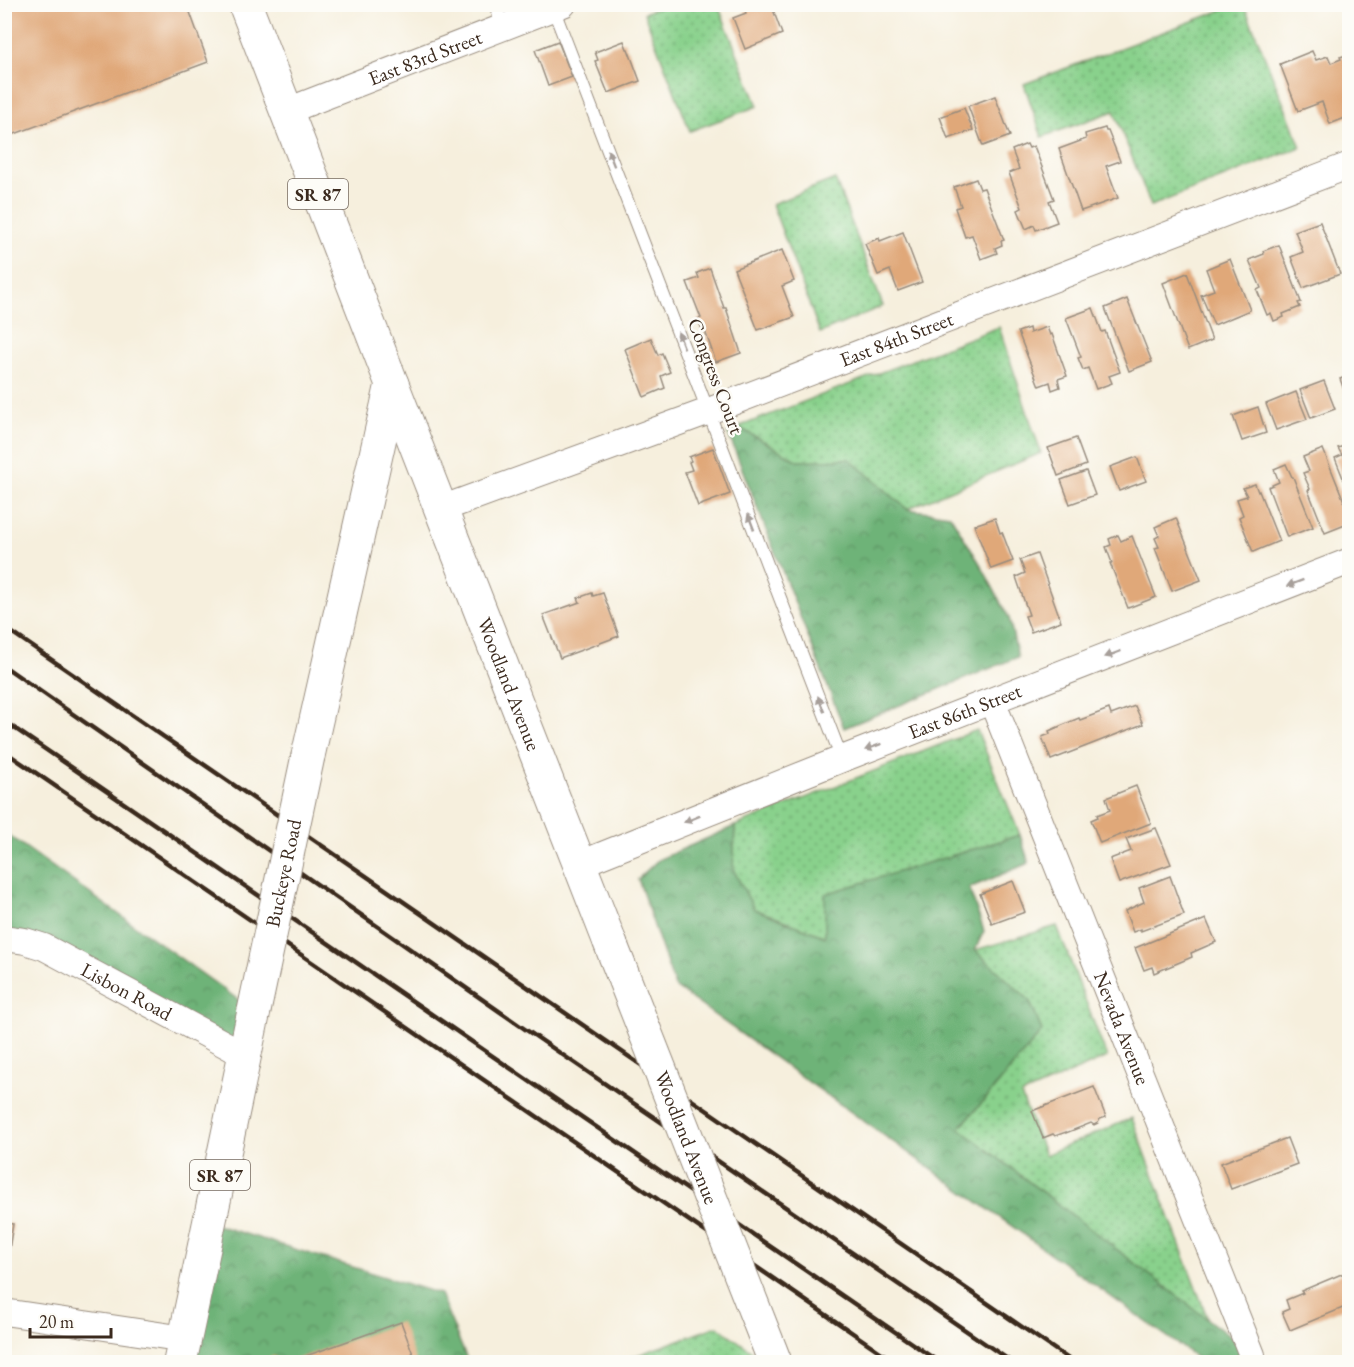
<svg xmlns="http://www.w3.org/2000/svg" width="1354" height="1367" font-family="'EB Garamond',serif">
	<defs>
		<pattern id="grass-dots" width="8" height="8" patternUnits="userSpaceOnUse" patternTransform="scale(1.5)"><rect width="8" height="8" fill="#89d18c"/><path d="M2 2h.1M6 6h.1" fill="none" stroke="#71aa72" stroke-width="1.8" stroke-linecap="round"/></pattern>
		<pattern id="forest-crowns" width="20" height="18" patternUnits="userSpaceOnUse" patternTransform="scale(1.5)"><rect width="20" height="18" fill="#6eb378"/><path d="M2 6a3 3 0 1 1 6 0M12 15a3 3 0 1 1 6 0" fill="none" stroke="#5c9262"/></pattern>
	</defs>
	<rect width="100%" height="100%" fill="#fdfcf7"/>
	<filter id="ink" filterUnits="userSpaceOnUse"><feTurbulence type="fractalNoise" baseFrequency=".0167" numOctaves="2"/><feDisplacementMap in="SourceGraphic" scale="12" xChannelSelector="R" yChannelSelector="G"/><feConvolveMatrix kernelMatrix="1 2 1 2 8 2 1 2 1" color-interpolation-filters="sRGB"/></filter>
	<filter id="wash" filterUnits="userSpaceOnUse"><feTurbulence type="fractalNoise" baseFrequency=".008" numOctaves="4" result="noise"/><feDisplacementMap in="SourceGraphic" scale="24" xChannelSelector="R" yChannelSelector="G"/><feGaussianBlur stdDeviation="1.35" result="paint"/><feColorMatrix in="noise" values="0 0 0 0 0 0 0 0 0 0 0 0 0 0 0 0 0 1.4 0 .05"/><feComposite in="paint" operator="in"/></filter>
	<g filter="url(#wash)">
		<rect width="100%" height="100%" fill="#f6efdd"/>
		<g fill="url(#grass-dots)" stroke="#627e55" stroke-width="1.5">
			<polygon points="667,4 718,5 758,106 690,131 644,13"/>
			<polygon points="1238,4 1244,5 1301,147 1151,206 1114,111 1042,137 1024,84"/>
			<polygon points="835,179 883,306 820,333 772,204"/>
			<polygon points="999,327 1041,453 907,509 849,459 798,461 738,427"/>
			<polygon points="977,730 1020,835 826,894 826,937 754,909 733,869 735,826"/>
			<polygon points="1057,926 1107,1057 1021,1095 1045,1155 1132,1118 1209,1322 959,1128 988,1096 1042,1031 1029,1000 975,950"/>
			<polygon points="717,1326 767,1362 619,1362"/>
		</g>
		<g fill="url(#forest-crowns)" stroke="#546e4b" stroke-width="1.5">
			<polygon points="738,427 798,461 849,459 907,509 950,515 981,565 1009,618 1018,657 844,728 728,433"/>
			<polygon points="735,826 733,869 754,909 825,937 825,894 1020,835 1029,863 969,888 984,931 975,950 1029,1000 1042,1031 988,1096 959,1128 1263,1362 1203,1362 675,987 638,879 658,860"/>
			<polygon points="4,832 254,1011 245,1055 5,938"/>
			<polygon points="210,1223 440,1294 468,1362 180,1362"/>
		</g>
		<g id="blocks">
			<g fill="#e0a879">
				<polygon points="11,4 187,4 208,62 4,138 4,7"/>
				<polygon points="743,4 771,4 782,34 745,49 733,18 746,13"/>
				<polygon points="558,41 572,77 548,86 535,50"/>
				<polygon points="624,41 627,49 628,49 640,81 608,93 595,61 598,60 595,52"/>
				<polygon points="1312,51 1316,60 1328,56 1331,63 1341,59 1340,57 1350,54 1350,116 1330,124 1322,102 1298,111 1280,64"/>
				<polygon points="995,96 1010,136 983,146 968,106"/>
				<polygon points="964,108 973,130 948,139 940,117"/>
				<polygon points="1105,128 1106,131 1108,131 1120,161 1106,166 1118,198 1081,211 1059,149 1086,139 1085,134"/>
				<polygon points="1027,144 1029,148 1034,146 1054,199 1049,201 1057,222 1036,230 1034,225 1026,229 1018,210 1022,208 1009,173 1019,169 1012,150"/>
				<polygon points="976,179 980,189 984,188 1004,240 1001,241 1002,245 995,248 997,253 981,259 972,235 965,237 955,208 961,206 954,187"/>
				<polygon points="1320,222 1340,274 1303,288 1291,257 1303,252 1295,231"/>
				<polygon points="903,232 922,282 898,291 890,270 878,275 865,244 879,238 880,241"/>
				<polygon points="1279,245 1301,302 1298,303 1300,307 1283,314 1284,317 1274,321 1271,313 1267,315 1257,290 1261,288 1249,260 1264,254 1263,251"/>
				<polygon points="782,250 794,281 782,286 794,317 758,330 734,269"/>
				<polygon points="1230,259 1250,310 1214,325 1201,295 1214,290 1206,269"/>
				<polygon points="710,268 724,308 726,308 741,353 716,362 705,331 703,332 698,319 701,318 687,282 699,278 697,273"/>
				<polygon points="1187,273 1212,340 1188,350 1163,283"/>
				<polygon points="1127,299 1152,362 1129,371 1105,308"/>
				<polygon points="1093,308 1102,332 1105,331 1120,372 1109,376 1112,383 1096,389 1088,368 1083,370 1078,358 1081,357 1066,318"/>
				<polygon points="1047,327 1050,335 1052,334 1067,376 1058,379 1060,387 1052,390 1050,382 1039,386 1018,332 1029,328 1030,333"/>
				<polygon points="651,338 658,355 662,353 670,372 661,376 665,388 644,397 625,349"/>
				<polygon points="1350,375 1350,403 1349,403 1340,379"/>
				<polygon points="1324,381 1335,409 1311,418 1300,390"/>
				<polygon points="1296,392 1307,419 1276,430 1266,404"/>
				<polygon points="1258,407 1266,433 1242,441 1233,416"/>
				<polygon points="1076,438 1086,465 1058,476 1048,448"/>
				<polygon points="1350,444 1350,493 1349,493 1335,458 1342,455 1338,448"/>
				<polygon points="713,448 730,494 698,506 685,472 692,470 689,462 691,461 689,457"/>
				<polygon points="1323,449 1350,516 1350,523 1325,533 1308,490 1310,489 1303,473 1309,471 1303,457"/>
				<polygon points="1137,457 1146,481 1119,491 1110,467"/>
				<polygon points="1286,464 1292,477 1293,477 1313,527 1287,537 1268,487 1279,482 1274,469"/>
				<polygon points="1086,471 1095,495 1070,504 1061,480"/>
				<polygon points="1255,484 1258,492 1259,491 1279,541 1253,552 1239,517 1243,515 1237,499 1247,496 1243,488"/>
				<polygon points="995,518 1000,533 1002,532 1013,561 991,569 974,525"/>
				<polygon points="1176,518 1201,580 1172,591 1155,548 1159,547 1155,538 1159,536 1155,527"/>
				<polygon points="1118,535 1121,541 1132,536 1156,597 1128,608 1110,563 1112,563 1106,547 1111,545 1109,539"/>
				<polygon points="1037,554 1061,621 1031,632 1025,616 1029,615 1016,577 1025,573 1020,560"/>
				<polygon points="592,593 593,596 603,593 619,636 560,658 543,615 580,602 578,598"/>
				<polygon points="1135,706 1143,724 1051,760 1042,737 1050,734 1049,731 1079,718 1080,720 1109,709 1111,715"/>
				<polygon points="1136,786 1151,823 1100,843 1091,820 1098,817 1097,815 1110,810 1106,798"/>
				<polygon points="1156,828 1171,864 1119,883 1110,859 1131,851 1126,839"/>
				<polygon points="1170,876 1184,915 1141,931 1141,929 1133,932 1125,911 1144,902 1139,888"/>
				<polygon points="1013,881 1025,912 992,924 980,894"/>
				<polygon points="1206,919 1216,942 1191,953 1192,957 1154,973 1152,967 1144,970 1135,948"/>
				<polygon points="1094,1087 1106,1117 1100,1119 1098,1123 1094,1125 1091,1123 1066,1133 1066,1132 1055,1136 1053,1134 1043,1138 1032,1111"/>
				<polygon points="1287,1138 1297,1164 1231,1189 1221,1163"/>
				<polygon points="4,1223 13,1224 6,1270 4,1270"/>
				<polygon points="1344,1273 1350,1284 1350,1305 1290,1330 1282,1312 1289,1309 1286,1300 1303,1293 1301,1291"/>
				<polygon points="401,1322 416,1362 289,1362"/>
				<polygon points="274,1356 279,1362 259,1362"/>
			</g>
		</g>
	</g>
	<g filter="url(#ink)">
		<use href="#blocks" fill-opacity="0" stroke="#988c7e" stroke-width="1.5"/>
		<g fill="none" stroke-linecap="round" stroke-linejoin="round">
			<g stroke="#988c7e" stroke-width="14">
				<g id="service">
					<polyline points="495,4 503,28"/>
					<polyline points="553,8 842,759"/>
				</g>
			</g>
			<g stroke="#988c7e" stroke-width="28">
				<g id="minor">
					<path id="s1" d="M287,111l276,-107"/>
					<path id="s2" d="M441,509l268,-98 641,-246"/>
					<path id="s3" d="M992,701l260,654"/>
					<path id="s4" d="M580,864l262,-105 508,-198"/>
					<path id="s5" d="M4,938l21,3 19,6 201,108"/>
					<polyline points="4,1312 185,1339"/>
				</g>
			</g>
			<g stroke="#988c7e" stroke-width="35">
				<g id="secondary">
					<path id="s6" d="M392,384l217,556"/>
				</g>
			</g>
			<g stroke="#988c7e" stroke-width="35">
				<g id="primary">
					<polyline points="245,4 392,384 308,756"/>
					<polyline points="180,1362 254,1011"/>
				</g>
			</g>
			<use href="#service" stroke="#fff" stroke-width="12"/>
			<use href="#minor" stroke="#fff" stroke-width="26"/>
			<use href="#secondary" stroke="#fff" stroke-width="33"/>
			<use href="#primary" stroke="#fff" stroke-width="33"/>
			<g stroke="#3b2a1e" stroke-width="4.5">
				<polyline points="4,627 1073,1362"/>
				<polyline points="4,666 519,1025 1012,1362"/>
				<polyline points="4,721 939,1362"/>
				<polyline points="4,751 895,1362"/>
			</g>
			<g stroke="#988c7e" stroke-width="35" stroke-linecap="butt">
				<g id="secondary-bridge">
					<path id="s7" d="M609,940l166,422"/>
				</g>
			</g>
			<g stroke="#988c7e" stroke-width="35" stroke-linecap="butt">
				<g id="primary-bridge">
					<path id="s8" d="M254,1011l54,-255"/>
				</g>
			</g>
			<use href="#secondary-bridge" stroke="#fff" stroke-width="33"/>
			<use href="#primary-bridge" stroke="#fff" stroke-width="33"/>
		</g>
		<defs><path id="oneway-solid" d="M-6-.8H1V-3.2L6.5 0L1 3.2V.8H-6Z" transform="scale(1.5)"/></defs>
		<g fill="#a79f9a">
			<use href="#oneway-solid" transform="translate(611 158) rotate(-111)"/>
			<use href="#oneway-solid" transform="translate(681 340) rotate(-111)"/>
			<use href="#oneway-solid" transform="translate(751 522) rotate(-111)"/>
			<use href="#oneway-solid" transform="translate(1295 583) rotate(159)"/>
			<use href="#oneway-solid" transform="translate(1113 654) rotate(159)"/>
			<use href="#oneway-solid" transform="translate(821 704) rotate(-111)"/>
			<use href="#oneway-solid" transform="translate(873 747) rotate(159)"/>
			<use href="#oneway-solid" transform="translate(692 819) rotate(158)"/>
		</g>
	</g>
	<g text-anchor="middle" dominant-baseline="central" stroke-width="5" stroke-linejoin="round" paint-order="stroke">
		<g fill="#fdfcf7" stroke="#75695f" stroke-width="1.5">
			<rect x="288" y="179" width="60" height="30" rx="4.5"/>
			<rect x="190" y="1160" width="60" height="30" rx="4.5"/>
		</g>
		<g font-size="18" font-weight="bold" fill="#3b2a1e">
			<text x="318" y="194">SR 87</text>
			<text x="220" y="1175">SR 87</text>
		</g>
		<g font-size="20" fill="#3b2a1e" stroke="#fdfcf7">
			<text stroke="none"><textPath href="#s1" startOffset="148">East 83rd Street</textPath></text>
			<text stroke="none"><textPath href="#s2" startOffset="486">East 84th Street</textPath></text>
			<text transform="translate(716 376) rotate(69)">Congress Court</text>
			<text stroke="none"><textPath href="#s6" startOffset="322">Woodland Avenue</textPath></text>
			<text stroke="none"><textPath href="#s4" startOffset="414">East 86th Street</textPath></text>
			<text stroke="none"><textPath href="#s8" startOffset="141">Buckeye Road</textPath></text>
			<text stroke="none"><textPath href="#s5" startOffset="135">Lisbon Road</textPath></text>
			<text stroke="none"><textPath href="#s3" startOffset="352">Nevada Avenue</textPath></text>
			<text stroke="none"><textPath href="#s7" startOffset="212">Woodland Avenue</textPath></text>
		</g>
	</g>
	<rect width="1354" height="1367" fill="none" stroke="#fdfcf7" stroke-width="24"/>
	<path d="M30 1328v9h81v-9" fill="none" stroke="#3b2a1e" stroke-width="3"/>
	<text x="39" y="1328" font-size="18" fill="#3b2a1e" stroke="#fdfcf7" stroke-width="4.5" paint-order="stroke">20 m</text>
</svg>
